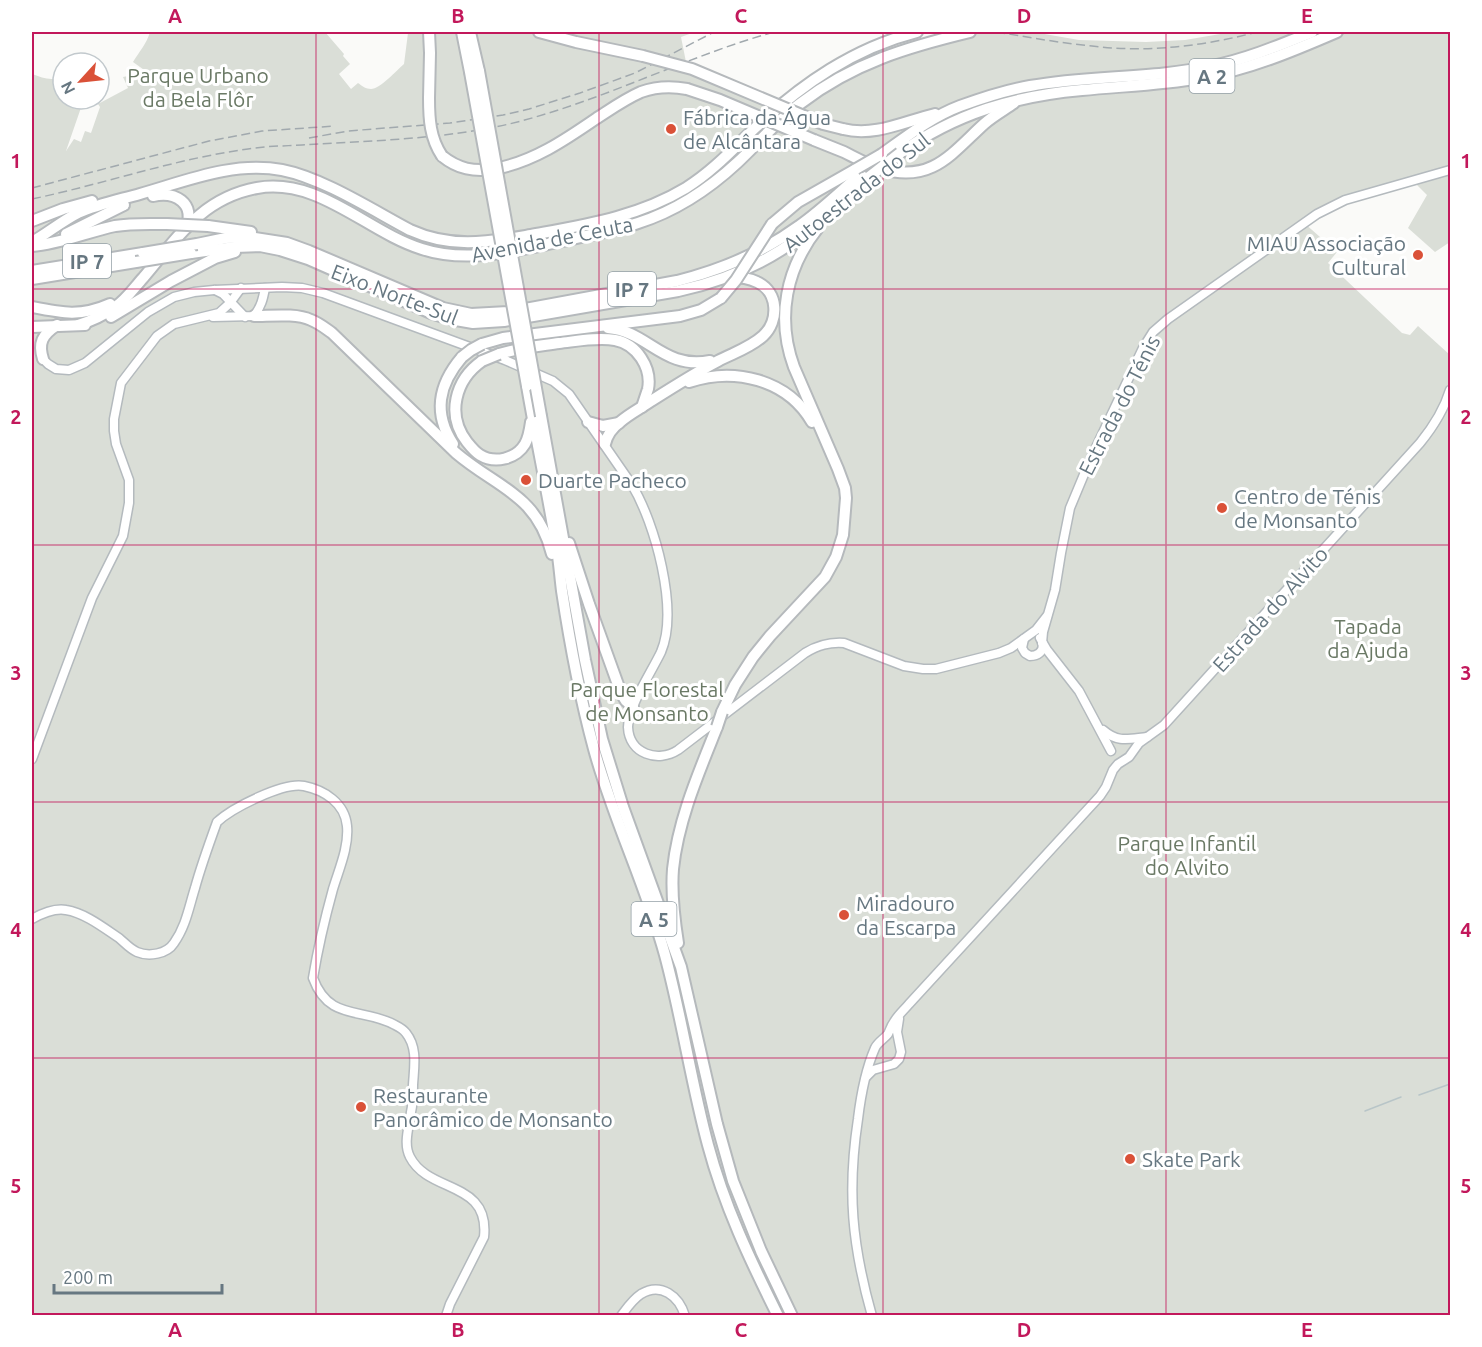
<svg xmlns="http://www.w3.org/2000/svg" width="1482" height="1347" font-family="Ubuntu,sans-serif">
	<rect width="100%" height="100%" fill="#fafaf8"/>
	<path fill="#daded7" d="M150,32h175l19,22 -1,2 7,8 -11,10 12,15 7,-6c4,3 8,6 13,6 9,0 26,-19 33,-25l4,-31 -2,-1h289l-14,5 5,25 104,43 19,-15 27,-16 50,-25 28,-9 33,-8h86l46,8 67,2 39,-2 47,-8h218v210l-15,10 -27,-24 19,-33 -12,-12 -82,23 -30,16 34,30 -9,11 74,70 8,2 8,-9 32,29v960l-1418,1v-1242c11,4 20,8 31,2v23h21l-18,52 8,-12 7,3 4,-11 6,2 9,-26 -2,-3 30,-16 -5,-11 24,-5 -14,-10c6,-10 14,-19 17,-30z"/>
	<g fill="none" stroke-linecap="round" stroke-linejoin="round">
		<g stroke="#b8c5c8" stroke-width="1.5">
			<polyline points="1419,1095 1450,1084"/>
			<polyline points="1365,1111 1401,1097"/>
		</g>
		<g stroke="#b4babe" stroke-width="11">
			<g id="secondary">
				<polyline points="215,290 223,294 245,317"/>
				<path d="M213,317l41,-1c7,-9 9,-17 11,-28"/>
				<path d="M43,359l5,5 8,5 13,1 16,-7 63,-51 26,-15 20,-5 20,-2 68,-3 20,1 21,5 182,67 48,21 16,13 63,91c23,38 47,125 29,167 -9,19 -33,55 -33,75 1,27 30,36 50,23l127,-97c13,-8 24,-11 39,-10l60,23 19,3h13l63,-16 12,-5 25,-18 11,-14"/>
				<polyline points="1040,638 1047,650 1079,691 1111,751"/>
				<path d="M1024,639l-2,9 3,5 5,3c8,0 13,-4 13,-12"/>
				<polyline points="1042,643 1043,632 1055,590 1061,553 1070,508 1090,460 1143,348 1153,332 1168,319 1317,214 1345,200 1450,170"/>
				<path d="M1103,730c15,13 25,9 44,7"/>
				<polyline points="32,759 92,598 123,536 129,503 129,480 116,444 114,431 114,419 121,383 157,336 174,324 219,313 230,303 241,288"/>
				<path d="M32,919c9,-5 23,-11 34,-9 19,3 38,18 53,28 6,5 11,11 18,14 12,5 30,2 37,-9 12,-17 15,-36 21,-55 6,-22 14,-44 22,-66 15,-14 66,-40 87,-36 20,4 41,17 43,40 2,21 -8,43 -14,63 -8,29 -15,59 -20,89 16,44 50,29 82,47 4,2 8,4 11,8 12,15 8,34 7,52 0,9 0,19 -2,27 -2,15 -8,32 -1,45 19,37 80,23 74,80l-34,67 -4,12"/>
				<polyline points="866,1077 873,1070 894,1064 899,1059 901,1052 897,1032 899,1019"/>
				<path d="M621,1316c6,-8 11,-16 20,-22 20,-12 38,2 44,22"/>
				<path d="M872,1316c-20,-71 -25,-125 -14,-197 3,-25 7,-48 17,-71 3,-6 9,-9 13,-14 2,-4 3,-8 6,-12 4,-7 10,-12 15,-18l191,-208 6,-9 7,-17 5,-6 11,-7 10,-14 25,-18 256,-282c13,-16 24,-33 30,-53"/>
			</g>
		</g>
		<g stroke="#b5b9bc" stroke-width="14">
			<g id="highway">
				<polyline points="429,32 430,53 429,98"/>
				<polyline points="462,32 470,72"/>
				<polyline points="470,32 479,71"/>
				<polyline points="539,32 576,42 643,56"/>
				<path d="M843,129c32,8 62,-8 92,-15"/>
				<path d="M814,140c10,4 20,8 30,12 12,6 24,13 38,17 50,14 69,-15 102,-45 9,-8 20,-14 30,-21"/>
				<path d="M900,153c56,-40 115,-57 182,-63 39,-4 79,-5 118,-12 48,-8 93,-27 137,-46"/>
				<path d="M882,154c24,-17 49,-37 78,-48 22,-8 46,-16 70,-20 60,-11 122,-7 182,-20 35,-7 68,-21 100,-34"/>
				<path d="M442,156c16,13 32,16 52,13 39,-7 71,-29 103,-51 14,-9 28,-19 44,-26 14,-5 30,-6 46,-3"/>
				<path d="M153,196c22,-5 43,7 33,32"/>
				<polyline points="32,221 63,209 92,201"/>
				<polyline points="772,224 798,202 856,169"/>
				<polyline points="208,226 251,232"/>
				<polyline points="66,234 124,205"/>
				<path d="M32,242c16,-9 30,-21 46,-29 20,-9 41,-13 62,-19 46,-13 93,-33 142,-24 41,8 92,41 128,60 42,19 78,12 121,5 54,-10 107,-18 155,-47 27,-17 47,-39 69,-60 47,-44 99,-80 162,-96"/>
				<path d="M197,244l29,-6 23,-1 38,6 22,8 134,57 28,6 37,-2 169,-31c44,-11 85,-28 122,-55 23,-16 43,-36 64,-54"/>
				<path d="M32,246c28,-2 55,-14 83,-20 17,-3 35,-2 52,-2"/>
				<path d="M191,253l44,-6 25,-1 20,4 28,9 123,54 19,6 23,4 31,-2 174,-30c42,-9 82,-25 118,-51 25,-17 50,-42 73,-63"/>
				<polyline points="32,271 143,253"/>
				<polyline points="32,279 136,262"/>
				<path d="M32,307c30,6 49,10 78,-3"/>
				<path d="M254,316c17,0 42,-3 57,4 8,3 14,8 21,13l124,120c41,35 81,41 96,101"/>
				<polyline points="111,317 171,281 215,258 235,252"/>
				<path d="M78,325c13,-4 26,-10 37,-18 11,-7 19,-19 28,-29 34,-40 59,-80 114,-90 62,-11 110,44 165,61 46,15 95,1 141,-8 25,-6 51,-10 75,-18 38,-12 71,-34 100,-61 21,-20 40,-42 63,-59 52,-40 107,-56 169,-71"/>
				<polyline points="32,327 85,325"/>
				<path d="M608,328c40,3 55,42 102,33"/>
				<polyline points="482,344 503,338 680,316 701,310 721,298"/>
				<path d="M499,354c19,-6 40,-8 60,-11 18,-2 38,-6 56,-3 22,4 37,28 33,49 -2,6 -4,12 -6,18"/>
				<path d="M43,359c-5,-16 -1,-24 14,-34"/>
				<path d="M482,361c-27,19 -36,54 -15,81 4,5 8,10 13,13 15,9 36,4 45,-11 4,-7 5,-15 6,-22"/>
				<path d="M689,382c45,-15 98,-3 123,40"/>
				<path d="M527,386c9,52 20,104 29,157 3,16 4,32 6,48 8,53 18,106 32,158 19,70 52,136 71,206 17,63 26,127 43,190 16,60 42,115 70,171"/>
				<polyline points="541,416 585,660 602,739 623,807 681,967 717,1124 733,1181 761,1251 792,1316"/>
				<polyline points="588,422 603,426 619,423"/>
				<path d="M453,444c-20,-31 -15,-59 9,-87"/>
				<path d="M605,444c2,-9 7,-16 15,-22 9,-8 21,-14 31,-21 22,-14 44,-28 67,-40 15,-8 32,-13 45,-25 16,-15 16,-44 -6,-54 -8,-4 -18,-5 -27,-5"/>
				<polyline points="569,543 589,604 621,693 626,701 633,707"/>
				<path d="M722,712l13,-27 18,-28 17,-21 55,-59 11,-20 7,-22 3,-37 -1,-10 -7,-19 -44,-102c-18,-49 -8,-99 24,-139"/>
				<path d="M678,943c-4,-25 -7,-49 -5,-74 5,-49 26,-97 44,-142"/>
			</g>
		</g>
		<use href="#secondary" stroke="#fff" stroke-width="8"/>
		<use href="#highway" stroke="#fff" stroke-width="10"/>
		<g stroke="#a1a9ae" stroke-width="1.5" stroke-dasharray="9 4.5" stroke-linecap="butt">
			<path d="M996,32c32,5 64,11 96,14 56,7 112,0 165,-14"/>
			<polyline points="309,138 348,131 450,123 503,115 529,109 580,93 635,73 714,32"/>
			<polyline points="32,188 209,141 262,131 335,126"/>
			<path d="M32,199c72,-15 142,-40 216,-50 18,-3 36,-3 54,-4 67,-4 142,-6 207,-21 92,-22 175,-67 265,-92"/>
		</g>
		<g stroke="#b5b9bc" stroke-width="14" stroke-linecap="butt">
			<g id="highway-bridge">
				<polyline points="643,56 692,69 823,124 843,129"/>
				<polyline points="479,71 541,416"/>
				<polyline points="470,72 527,386"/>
				<polyline points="687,89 720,100 814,140"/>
				<path d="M429,98c0,21 1,40 13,58"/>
				<polyline points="856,169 882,154"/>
				<polyline points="869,177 900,153"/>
				<polyline points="167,224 208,226"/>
				<polyline points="143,253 197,244"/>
				<polyline points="136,262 191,253"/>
				<polyline points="721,298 736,280 772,224"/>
				<polyline points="462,357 471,350 482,344"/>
				<polyline points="482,361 499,354"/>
				<polyline points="717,727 722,712"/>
			</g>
		</g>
		<use href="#highway-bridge" stroke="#fff" stroke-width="10"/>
	</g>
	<path fill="none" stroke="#c2185b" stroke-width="1.5" stroke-opacity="0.55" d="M316,32v1284M599,32v1284M883,32v1284M1166,32v1284M32,289h1418M32,545h1418M32,802h1418M32,1058h1418"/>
	<g fill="#da5138" stroke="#fff" stroke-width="2">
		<circle cx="671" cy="129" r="6"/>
		<circle cx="1418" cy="255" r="6"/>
		<circle cx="526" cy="480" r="6"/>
		<circle cx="1222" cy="508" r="6"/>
		<circle cx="844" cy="915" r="6"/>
		<circle cx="361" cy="1107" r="6"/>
		<circle cx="1130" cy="1159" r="6"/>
	</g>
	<g text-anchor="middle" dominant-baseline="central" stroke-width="6" stroke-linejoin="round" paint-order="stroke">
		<g fill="#fff" stroke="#94a0a7" stroke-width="1.5">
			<rect x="1189.5" y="59" width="45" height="34" rx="4.5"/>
			<rect x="63" y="244" width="48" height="34" rx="4.5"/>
			<rect x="608" y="272" width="48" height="34" rx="4.5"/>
			<rect x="631.5" y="902" width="45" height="34" rx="4.5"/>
		</g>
		<g font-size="20" font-weight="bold" fill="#667781">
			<text x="1212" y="76">A 2</text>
			<text x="87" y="261">IP 7</text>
			<text x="632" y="289">IP 7</text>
			<text x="654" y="919">A 5</text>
		</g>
		<g font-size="21" fill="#6a7965" stroke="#fff">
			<text x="198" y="75">Parque Urbano<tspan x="198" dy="24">da Bela Flôr</tspan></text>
			<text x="1368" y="626">Tapada<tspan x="1368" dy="24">da Ajuda</tspan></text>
			<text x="647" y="689">Parque Florestal<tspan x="647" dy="24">de Monsanto</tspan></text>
			<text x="1187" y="843">Parque Infantil<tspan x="1187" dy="24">do Alvito</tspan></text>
		</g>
		<g font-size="21" fill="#667781" stroke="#fff" text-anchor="start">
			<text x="683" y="117">Fábrica da Água<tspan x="683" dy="24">de Alcântara</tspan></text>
			<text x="1406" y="243" text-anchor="end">MIAU Associação<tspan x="1406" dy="24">Cultural</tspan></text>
			<text x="538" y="480">Duarte Pacheco</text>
			<text x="1234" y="496">Centro de Ténis<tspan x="1234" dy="24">de Monsanto</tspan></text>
			<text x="856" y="903">Miradouro<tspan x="856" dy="24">da Escarpa</tspan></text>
			<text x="373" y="1095">Restaurante<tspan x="373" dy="24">Panorâmico de Monsanto</tspan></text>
			<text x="1142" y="1159">Skate Park</text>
		</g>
		<g font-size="21" fill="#667781" stroke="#fff">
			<text transform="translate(856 192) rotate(-38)">Autoestrada do Sul</text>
			<text transform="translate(552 239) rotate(-11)">Avenida de Ceuta</text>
			<text transform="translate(395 294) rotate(21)">Eixo Norte-Sul</text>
			<text transform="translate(1119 405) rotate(-63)">Estrada do Ténis</text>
			<text transform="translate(1270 609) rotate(-48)">Estrada do Alvito</text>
		</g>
	</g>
	<rect width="1482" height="1347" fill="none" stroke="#ffffff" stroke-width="66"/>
	<g transform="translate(81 81) rotate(243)"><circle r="28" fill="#ffffff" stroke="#c2c9cd" stroke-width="1.5"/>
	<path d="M0-4.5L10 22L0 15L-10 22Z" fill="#da5138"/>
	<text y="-9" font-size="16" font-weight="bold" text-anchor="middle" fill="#667781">N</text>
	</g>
	<path d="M54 1284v9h168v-9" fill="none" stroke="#667781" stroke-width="3"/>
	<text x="63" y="1284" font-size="18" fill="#667781" stroke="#ffffff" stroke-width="4.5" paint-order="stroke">200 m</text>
	<rect x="33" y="33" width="1416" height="1281" fill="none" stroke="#c2185b" stroke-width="2"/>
	<g font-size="20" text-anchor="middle" font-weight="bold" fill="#c2185b">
		<text x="175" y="23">A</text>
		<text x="458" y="23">B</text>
		<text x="741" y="23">C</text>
		<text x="1024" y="23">D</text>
		<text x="1307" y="23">E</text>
		<text x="16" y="168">1</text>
		<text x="1466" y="168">1</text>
		<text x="16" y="424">2</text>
		<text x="1466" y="424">2</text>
		<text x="16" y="680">3</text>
		<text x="1466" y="680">3</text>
		<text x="16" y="937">4</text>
		<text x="1466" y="937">4</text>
		<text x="16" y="1193">5</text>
		<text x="1466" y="1193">5</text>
		<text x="175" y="1337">A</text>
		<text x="458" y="1337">B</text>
		<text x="741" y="1337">C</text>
		<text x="1024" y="1337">D</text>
		<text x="1307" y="1337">E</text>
	</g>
</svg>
